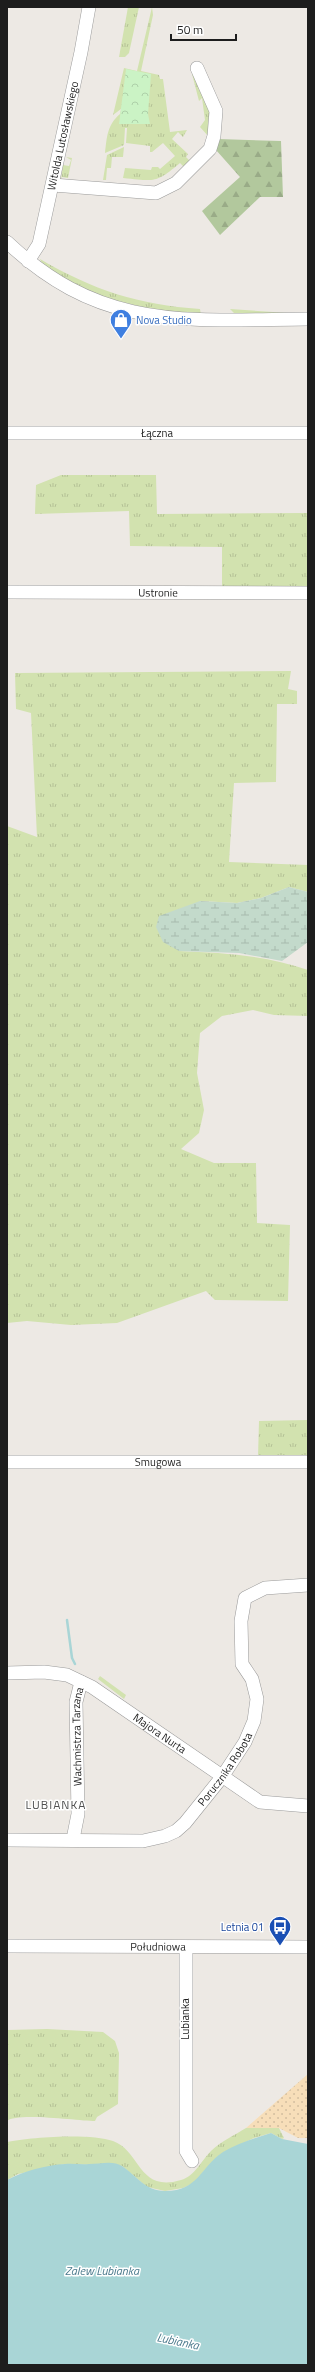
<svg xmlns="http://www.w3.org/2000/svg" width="315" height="2372" font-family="'Titillium Web',sans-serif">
	<defs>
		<pattern id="grass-tufts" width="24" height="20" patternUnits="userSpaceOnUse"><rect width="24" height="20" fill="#d2e2af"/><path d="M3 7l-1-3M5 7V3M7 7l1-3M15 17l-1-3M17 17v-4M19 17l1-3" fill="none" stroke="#b4c196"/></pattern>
		<pattern id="forest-firs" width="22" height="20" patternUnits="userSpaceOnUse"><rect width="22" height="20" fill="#b2c89d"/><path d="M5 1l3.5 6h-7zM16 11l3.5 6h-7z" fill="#99ab87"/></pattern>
		<pattern id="wetland-marsh" width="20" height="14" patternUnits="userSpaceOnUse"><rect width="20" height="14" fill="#c3dacb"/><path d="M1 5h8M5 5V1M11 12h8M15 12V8" fill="none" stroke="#a7bbae"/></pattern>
		<pattern id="sand-dots" width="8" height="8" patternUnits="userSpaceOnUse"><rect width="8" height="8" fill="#f7deb9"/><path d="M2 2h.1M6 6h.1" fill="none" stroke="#d3be9f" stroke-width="1.8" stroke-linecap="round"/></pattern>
		<pattern id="park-crowns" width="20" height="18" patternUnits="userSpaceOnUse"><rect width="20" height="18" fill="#cbf3c5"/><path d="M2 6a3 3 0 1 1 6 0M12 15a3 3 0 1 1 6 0" fill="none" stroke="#aed0a9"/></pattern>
	</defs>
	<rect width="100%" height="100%" fill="#ede9e4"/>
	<g fill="url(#grass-tufts)">
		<polygon points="128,7 139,7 129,53 125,57 119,57"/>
		<path d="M152,7l1,8 -12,56 18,4 1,4h3l7,53 17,-2 -4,7 -5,-5 -6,7 16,15 -2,3 5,5 -6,6 -5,-5c-25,21 -25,18 -57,15l2,-10 26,2 1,-3h6l2,2 15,-13 -12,-13 -11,9h-2v-6l-24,-3 1,-15h-2l-1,17 -19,8c2,-16 2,-28 15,-39l1,-5 -8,6 11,-47 13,3z"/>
		<polygon points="192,74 195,75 210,109 209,137 200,127 205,120 202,98 199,101"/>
		<polygon points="124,147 123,157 112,157 111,168 107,168 106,180 103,180 107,155"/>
		<polygon points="66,157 72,158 68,178 62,177 61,180 63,165 69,166 71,160"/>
		<path d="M40,259c53,31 99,46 160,50l1,6 -34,-2 -74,-18 -50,-29z"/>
		<polygon points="230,309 303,314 235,314"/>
		<polygon points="61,475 156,475 157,514 308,513 308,587 222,587 222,547 130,546 129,511 35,514 36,485"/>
		<path d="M291,671l-3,18 9,2v13h-20l-1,78 -42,1 -5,79 79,3v27l-19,-5 -28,11 -24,5 -37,-2 -21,50c45,2 86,4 129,19v46l-34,-1 -21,-5 -31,6 -22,17 -3,40 7,37 -5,23 -18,16 33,14h42l1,60 33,2 -2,76 -73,-1 -9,-9 -89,32 -46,2 -44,-4 -20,2v-497l30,11 -6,-124 -15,-4 -1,-36z"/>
		<polygon points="308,1420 308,1457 258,1457 259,1421"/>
		<polygon points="100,1676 126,1695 124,1699 98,1679"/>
		<path d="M47,2029l56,3 12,9 4,12 -1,51 -21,13 -2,4c-16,0 -78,-9 -88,0v-91z"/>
		<path d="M246,2128h33l5,10 -2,1 -11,-6 -17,5 -30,14 -21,20 -7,10 -13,6 -18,3 -18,-4 -25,-21 -57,-2 -47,10 -11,6v-38c24,-5 84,-9 106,-1 28,10 25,52 68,39 14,-4 20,-19 30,-29 10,-10 24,-16 35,-23z"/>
	</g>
	<polygon fill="url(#forest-firs)" points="218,139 281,141 283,197 260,197 220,235 202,211 240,177 216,150"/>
	<polygon fill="url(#wetland-marsh)" points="289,887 308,892 308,942 282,961 239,953 179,951 163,942 156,927 159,916 200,901 237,903 261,898"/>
	<polygon fill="url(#sand-dots)" points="308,2074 308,2138 298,2138 279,2128 246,2128"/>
	<polygon fill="url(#park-crowns)" points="126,69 151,74 148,114 150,124 119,124"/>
	<path fill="#a9d5d6" d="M271,2133l11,6 26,5v221h-301v-185c17,-9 39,-15 58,-16 8,-1 16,1 24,0 11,0 24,-4 33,2 15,10 23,25 43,25 34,0 35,-24 58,-39 15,-9 32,-14 48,-19z"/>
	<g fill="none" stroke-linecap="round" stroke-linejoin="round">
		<polyline stroke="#a9d5d6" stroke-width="2.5" points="67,1620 72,1658 75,1664"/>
		<g stroke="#9a9a9a" stroke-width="14">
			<g id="minor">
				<polyline points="53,185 156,193 176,183 210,149 214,136 216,111 197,68"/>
				<path d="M7,242c95,90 181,78 301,77"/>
				<path id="s1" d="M28,261l11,-17 42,-192 8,-45"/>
				<path id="s2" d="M7,433h301"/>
				<path id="s3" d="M7,592l301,1"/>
				<path id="s4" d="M7,1462h301"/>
				<path id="s5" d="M7,1673l37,-1 23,3 25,12 168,115 48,4"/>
				<path id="s6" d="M73,1839l5,-25 -2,-112 5,-20"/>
				<path id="s7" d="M7,1840l136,1 22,-5 11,-5 9,-8 37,-46 23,-35 9,-21 3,-22 -5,-20 -10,-15 -1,-43 4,-23 20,-10 43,-3"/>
				<path id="s8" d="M7,1946l301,1"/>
				<polyline points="186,1947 186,2151 192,2161"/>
			</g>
		</g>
		<use href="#minor" stroke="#fff" stroke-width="13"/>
	</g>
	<defs>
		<g id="shop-pin" transform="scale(1.15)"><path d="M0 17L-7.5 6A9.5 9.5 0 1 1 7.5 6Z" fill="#3f7fe0" stroke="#fff"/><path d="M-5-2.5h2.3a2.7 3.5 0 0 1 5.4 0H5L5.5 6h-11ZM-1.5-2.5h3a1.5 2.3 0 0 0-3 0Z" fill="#fff"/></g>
		<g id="bus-pin" transform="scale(1.15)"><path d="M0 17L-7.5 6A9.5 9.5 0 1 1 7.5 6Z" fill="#1a4fb4" stroke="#fff"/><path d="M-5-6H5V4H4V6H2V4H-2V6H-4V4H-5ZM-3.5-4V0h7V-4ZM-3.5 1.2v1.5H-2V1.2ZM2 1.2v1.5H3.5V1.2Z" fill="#fff"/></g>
	</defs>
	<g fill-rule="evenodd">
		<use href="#shop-pin" x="121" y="320"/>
		<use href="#bus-pin" x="280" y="1927"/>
	</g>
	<g text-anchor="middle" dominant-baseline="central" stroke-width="3" stroke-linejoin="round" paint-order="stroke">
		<g font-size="11" fill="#1d1d1d" stroke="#fff">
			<text stroke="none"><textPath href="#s1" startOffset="131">Witolda Lutosławskiego</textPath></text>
			<text stroke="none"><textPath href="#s2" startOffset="150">Łączna</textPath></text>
			<text stroke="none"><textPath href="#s3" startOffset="151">Ustronie</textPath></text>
			<text stroke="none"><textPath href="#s4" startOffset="151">Smugowa</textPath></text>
			<text stroke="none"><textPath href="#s5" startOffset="170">Majora Nurta</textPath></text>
			<text stroke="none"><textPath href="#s6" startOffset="103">Wachmistrza Tarzana</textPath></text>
			<text stroke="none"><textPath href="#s7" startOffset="250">Porucznika Robota</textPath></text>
			<text stroke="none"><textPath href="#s8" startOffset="151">Południowa</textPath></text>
			<text transform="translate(185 2019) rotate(-90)">Lubianka</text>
		</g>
		<g font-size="11" fill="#366cbe" stroke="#fff" text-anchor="start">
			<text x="136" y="320">Nova Studio</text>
		</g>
		<g font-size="11" fill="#164399" stroke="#fff" text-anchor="end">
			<text x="264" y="1927">Letnia 01</text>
		</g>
		<g font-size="12" letter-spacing="1" fill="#505050" stroke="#fff">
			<text x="56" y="1804">LUBIANKA</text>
		</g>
		<g font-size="12" font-style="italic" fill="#4a798c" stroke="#fff">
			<text x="102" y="2270">Zalew Lubianka</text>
			<text transform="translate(178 2341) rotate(12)">Lubianka</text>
		</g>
	</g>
	<rect width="315" height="2372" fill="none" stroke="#1d1d1d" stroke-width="16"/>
	<path d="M171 34v6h65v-6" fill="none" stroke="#1d1d1d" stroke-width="2"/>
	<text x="177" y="34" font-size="12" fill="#1d1d1d" stroke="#ffffff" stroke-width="3" paint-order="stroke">50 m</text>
</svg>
